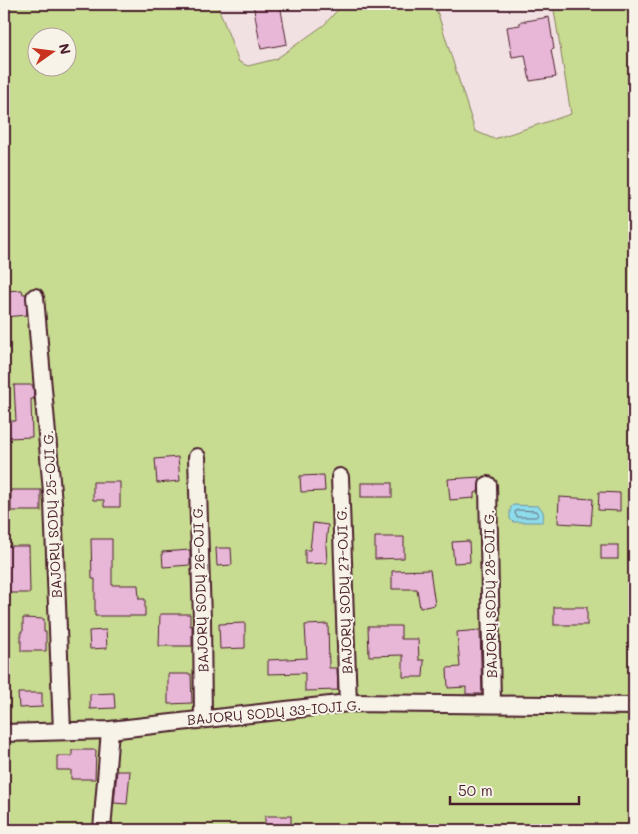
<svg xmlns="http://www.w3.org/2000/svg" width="638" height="834" font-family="Mali,sans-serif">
	<rect width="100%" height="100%" fill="#f2e1e3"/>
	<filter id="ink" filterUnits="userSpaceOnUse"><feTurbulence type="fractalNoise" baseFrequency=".02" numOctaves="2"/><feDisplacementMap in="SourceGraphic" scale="10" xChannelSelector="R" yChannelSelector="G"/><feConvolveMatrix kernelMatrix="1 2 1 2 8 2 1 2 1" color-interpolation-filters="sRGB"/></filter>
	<g filter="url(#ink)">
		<path fill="#c7dc91" stroke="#887e5e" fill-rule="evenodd" d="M4,4h213l22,58 9,4 28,-7 48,-34 19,-21h90l5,10 37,117 19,8 77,-25 -18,-110h81v826h-630zM38,38h30v30h-30z"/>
		<path fill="#8ddceb" stroke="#72909e" d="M513,505l25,1c6,4 7,10 4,16h-29l-3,-3c0,-4 -1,-11 3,-14z"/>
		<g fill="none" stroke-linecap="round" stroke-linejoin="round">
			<polygon stroke="#656b78" stroke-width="1" points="517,510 536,511 538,515 536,517 517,517 515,513"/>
		</g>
		<g fill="#e8b7d8" stroke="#4a1f2b">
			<polygon points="253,4 280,4 287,44 261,49"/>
			<polygon points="549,17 554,49 551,50 556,77 530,81 525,55 512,57 507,27 520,25 520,22"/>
			<polygon points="22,290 23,294 26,294 27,315 4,317 4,291"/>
			<polygon points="14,385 33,385 34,399 31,399 32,437 8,438 8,421 16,421"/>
			<polygon points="178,457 180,481 157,483 155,459"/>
			<polygon points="324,475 325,491 301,492 300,476"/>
			<polygon points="480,477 478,492 474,493 474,498 450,500 448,479"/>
			<polygon points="93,482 120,482 120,507 104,507 104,500 93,500"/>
			<rect x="361" y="483" width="31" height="14"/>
			<rect x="11" y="490" width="30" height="21"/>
			<polygon points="599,492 620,493 620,511 598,510"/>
			<polygon points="559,497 593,499 591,525 558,523"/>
			<polygon points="313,523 328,525 326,545 327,563 305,564 305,550 310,550"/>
			<polygon points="375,537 404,537 404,558 375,559"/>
			<polygon points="91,539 112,539 112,585 138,585 139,599 145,599 145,616 95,616 95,579 92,579"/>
			<polygon points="469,541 470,562 454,563 452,542"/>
			<rect x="601" y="545" width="17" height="14"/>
			<polygon points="4,546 29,546 30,593 4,593"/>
			<polygon points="216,548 231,548 232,565 217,566"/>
			<polygon points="190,550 190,565 163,567 162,552"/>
			<polygon points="430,570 435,605 420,608 417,589 392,589 392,571"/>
			<rect x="554" y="607" width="33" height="18"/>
			<polygon points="160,614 190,614 190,626 192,625 192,646 159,646"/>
			<polygon points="23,618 44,619 44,632 46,632 46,651 21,651 21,631 23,631"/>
			<polygon points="245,623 245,648 220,649 219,624"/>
			<polygon points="328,624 329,668 337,668 338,690 305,691 305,673 268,674 268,660 307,658 305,625"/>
			<polygon points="368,626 401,626 401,639 418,639 419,660 424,660 423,677 403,677 403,655 369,656"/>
			<polygon points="106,630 107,648 90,649 89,631"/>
			<polygon points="480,630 482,694 466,694 466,687 448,688 447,668 460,667 457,632"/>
			<polygon points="168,674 191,674 192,703 168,704"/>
			<polygon points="18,693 42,693 42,707 19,708"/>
			<polygon points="114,693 115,708 90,709 90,694"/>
			<polygon points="72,750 96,750 95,779 71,779 71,770 57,770 57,756 72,756"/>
			<polygon points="117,771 130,771 127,804 114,803"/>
			<rect x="265" y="816" width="26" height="14"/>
		</g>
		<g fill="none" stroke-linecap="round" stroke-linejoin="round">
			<g stroke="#4a1f2b" stroke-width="20">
				<g id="street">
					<polyline points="35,297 53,503 62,731"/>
					<polyline points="197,457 202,619 203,719"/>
					<polyline points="340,477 348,703"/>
					<polyline points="488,485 492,704"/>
					<polyline points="4,733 110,730 348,703 634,706"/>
					<polyline points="102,830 110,730"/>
				</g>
			</g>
			<use href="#street" stroke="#f7f3e8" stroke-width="16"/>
		</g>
	</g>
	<g text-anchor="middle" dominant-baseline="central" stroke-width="4" stroke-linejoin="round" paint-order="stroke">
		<g font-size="14" fill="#4a1f2b" stroke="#f7f3e8">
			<text transform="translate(52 514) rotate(-93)">BAJORŲ SODŲ 25-OJI G.</text>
			<text transform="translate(200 588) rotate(-92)">BAJORŲ SODŲ 26-OJI G.</text>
			<text transform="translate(344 590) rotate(-92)">BAJORŲ SODŲ 27-OJI G.</text>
			<text transform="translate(490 594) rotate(-91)">BAJORŲ SODŲ 28-OJI G.</text>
			<text transform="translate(274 712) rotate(-5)">BAJORŲ SODŲ 33-IOJI G.</text>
		</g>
	</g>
	<rect width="638" height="834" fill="none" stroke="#f7f3e8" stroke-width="20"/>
	<rect x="10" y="10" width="618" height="814" fill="none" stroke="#4a1f2b" stroke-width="2" filter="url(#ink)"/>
	<g transform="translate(52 52) rotate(76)"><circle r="24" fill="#f7f3e8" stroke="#b29e9c"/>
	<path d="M0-4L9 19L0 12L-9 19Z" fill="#c8321e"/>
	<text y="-8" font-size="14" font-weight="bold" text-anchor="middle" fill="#4a1f2b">N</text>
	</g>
	<path d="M450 796v8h129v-8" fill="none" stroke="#4a1f2b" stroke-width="2.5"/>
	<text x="458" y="796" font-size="15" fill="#4a1f2b" stroke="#f7f3e8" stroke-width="4" paint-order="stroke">50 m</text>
</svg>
